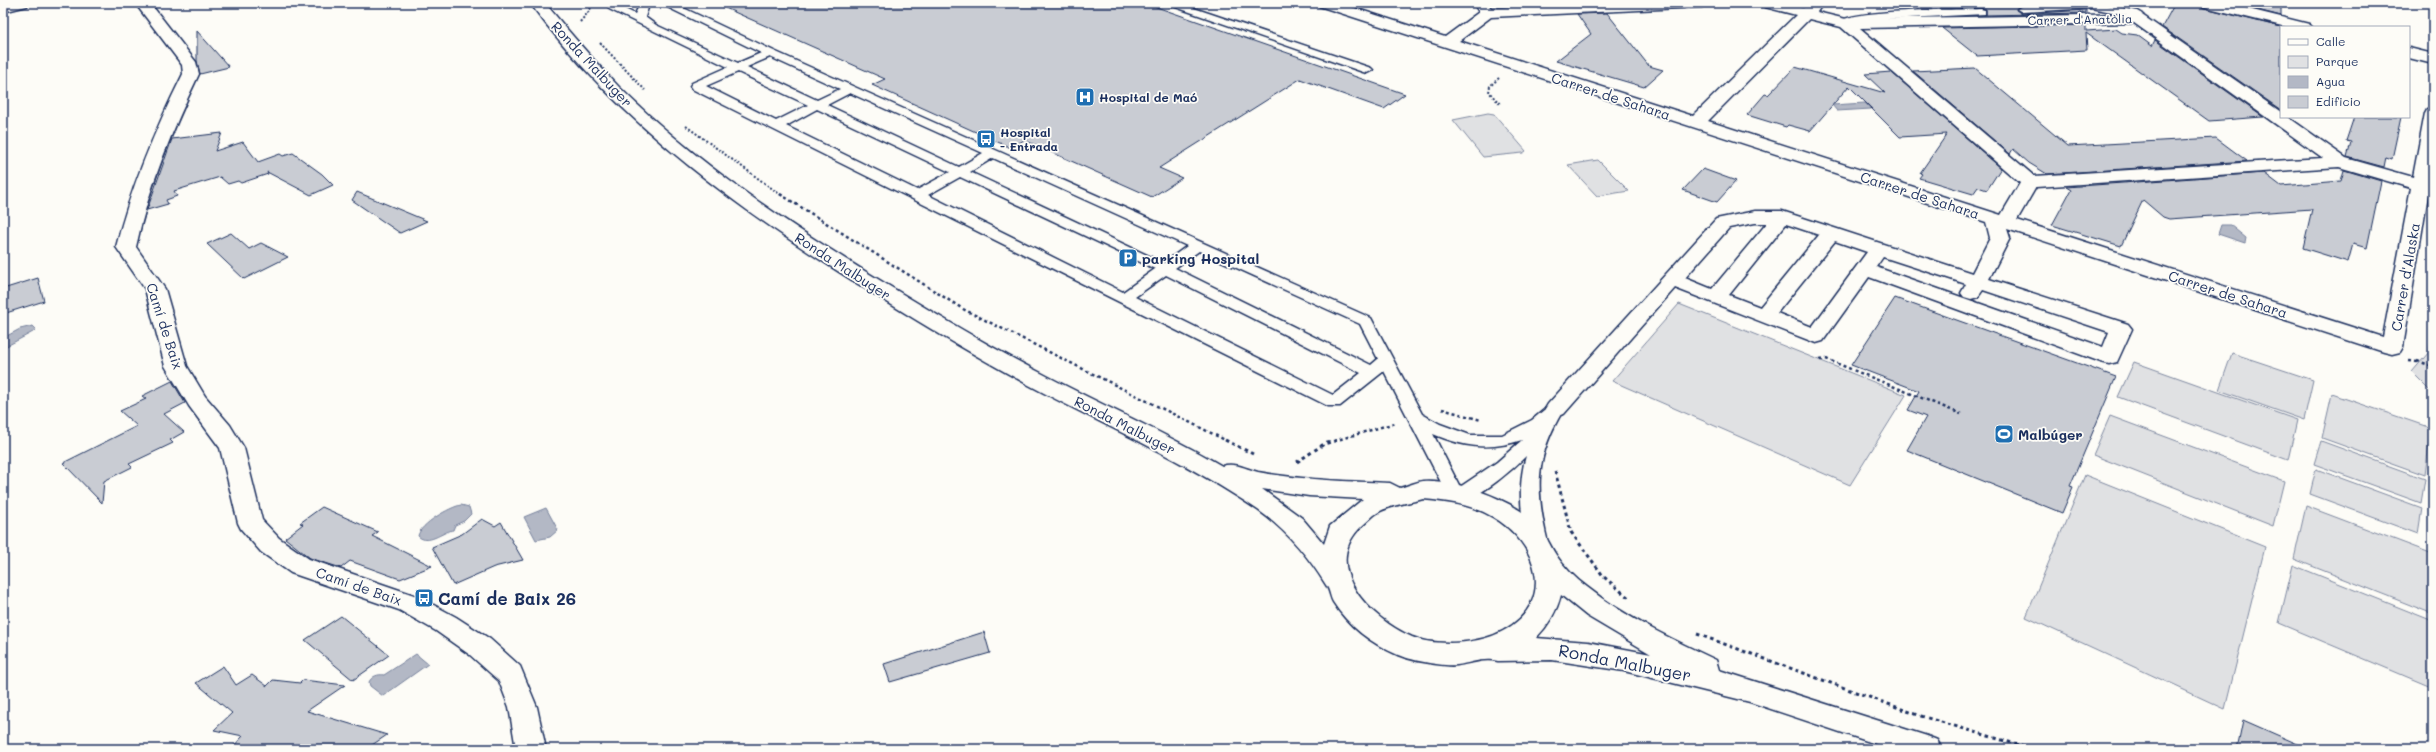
<svg xmlns="http://www.w3.org/2000/svg" width="2436" height="752" font-family="Mali,sans-serif">
	<rect width="100%" height="100%" fill="#fdfcf7"/>
	<filter id="ink" filterUnits="userSpaceOnUse"><feTurbulence type="fractalNoise" baseFrequency=".025" numOctaves="2"/><feDisplacementMap in="SourceGraphic" scale="8" xChannelSelector="R" yChannelSelector="G"/><feConvolveMatrix kernelMatrix="1 2 1 2 8 2 1 2 1" color-interpolation-filters="sRGB"/></filter>
	<g filter="url(#ink)">
		<g fill="#e0e1e3" stroke="#7e88a0">
			<polygon points="1488,113 1494,114 1526,151 1523,153 1483,157 1453,120"/>
			<polygon points="1598,160 1629,191 1597,196 1568,165"/>
			<polygon points="1679,304 1906,395 1850,485 1612,381"/>
			<polygon points="2433,328 2433,393 2412,372 2429,352"/>
			<polygon points="2232,353 2313,380 2304,420 2219,390"/>
			<polygon points="2134,362 2297,420 2288,460 2118,397"/>
			<polygon points="2332,394 2431,428 2425,475 2322,438"/>
			<polygon points="2110,416 2284,481 2273,526 2093,455"/>
			<polygon points="2321,441 2425,479 2421,503 2314,464"/>
			<polygon points="2316,469 2422,508 2418,534 2310,494"/>
			<polygon points="2085,475 2265,547 2225,709 2026,617"/>
			<polygon points="2306,506 2433,554 2433,614 2294,559"/>
			<polygon points="2293,565 2433,621 2431,687 2279,623"/>
		</g>
		<g fill="#b3b8c5" stroke="#76819c">
			<polygon points="1865,103 1871,109 1837,111 1832,105"/>
			<polygon points="2221,225 2230,225 2246,238 2245,243 2218,234"/>
			<polygon points="33,326 36,329 33,332 3,348 3,338 20,329"/>
			<path d="M461,505l8,2 2,7 -7,7 -9,4 -2,5c-11,2 -25,16 -35,6 2,-12 32,-29 43,-31z"/>
			<polygon points="546,508 558,530 550,537 536,540 524,517"/>
			<path d="M416,654l12,10 -45,32 -13,-10 -1,-4c3,-6 9,-8 15,-7z"/>
		</g>
		<g fill="#c9ccd3" stroke="#1b2f5e">
			<polygon points="714,3 1145,3 1405,94 1384,109 1300,79 1159,168 1182,178 1152,197 1024,140 1011,148 872,85 885,79"/>
			<polygon points="1911,3 2046,3 2022,4 2016,10 2022,14 2086,10 2086,13 1986,15 1986,9 1981,8 1919,9"/>
			<polygon points="2175,3 2198,3 2201,7 2281,27 2281,110 2162,27"/>
			<polygon points="2230,3 2281,3 2281,16"/>
			<polygon points="1607,13 1649,66 1663,70 1644,87 1556,61 1591,34 1577,14"/>
			<polygon points="2086,25 2086,31 2116,29 2122,33 2137,35 2152,46 2155,40 2263,117 2209,121 2086,33 2087,50 1977,56 1942,28"/>
			<polygon points="197,31 229,67 200,74 197,61"/>
			<polygon points="1795,67 1885,93 1865,74 1891,72 2001,168 1987,190 1978,187 1973,194 1919,178 1922,174 1920,173 1947,134 1900,137 1849,86 1810,131 1788,125 1786,127 1747,115 1765,94 1768,95"/>
			<polygon points="1975,68 2068,146 2216,138 2247,161 2047,174 2029,163 2013,149 2010,154 1913,71"/>
			<polygon points="2354,117 2401,117 2392,159 2386,157 2384,167 2347,157 2351,142 2346,141"/>
			<polygon points="222,133 215,151 243,142 258,162 280,154 283,156 293,153 322,174 333,185 311,195 267,172 268,174 241,183 238,181 228,184 220,177 174,191 177,196 166,200 168,204 147,210 172,139"/>
			<polygon points="1703,169 1736,181 1717,202 1683,190"/>
			<polygon points="2344,170 2381,181 2367,248 2353,244 2348,262 2303,248 2312,209 2169,219 2163,217 2143,200 2121,246 2052,225 2071,190 2066,187 2264,173 2281,186 2341,181"/>
			<polygon points="357,192 427,221 400,233 352,200"/>
			<polygon points="231,233 249,249 261,243 288,257 244,279 207,244"/>
			<polygon points="38,278 44,301 3,314 3,289"/>
			<polygon points="1895,298 2116,377 2070,486 2073,487 2062,513 1907,450 1926,417 1908,410 1919,391 1851,365"/>
			<polygon points="172,381 185,403 164,414 184,432 170,440 173,443 129,464 132,467 104,481 102,503 63,463 137,426 120,411 146,399 142,396"/>
			<polygon points="322,507 378,532 372,536 432,566 400,579 350,561 341,568 310,558 285,538 303,524 300,523"/>
			<polygon points="482,519 495,526 501,522 523,560 494,567 453,585 432,547 462,534"/>
			<polygon points="341,616 389,655 353,680 305,640"/>
			<polygon points="984,632 990,653 890,682 884,664"/>
			<polygon points="223,666 236,685 252,675 267,686 273,680 300,683 303,680 345,685 307,711 387,735 366,749 231,749 243,736 214,730 232,713 196,683"/>
			<polygon points="2243,720 2309,749 2237,749"/>
		</g>
		<g fill="none" stroke-linecap="round" stroke-linejoin="round">
			<g stroke="#1b2f5e" stroke-width="3">
				<g id="service">
					<path d="M609,3h10v3l16,8 4,-8h8l1,2 -3,9 11,8 82,38 23,-10 -102,-50h14l101,48 597,267 51,96 18,10 30,11h32l30,-15 18,-15h12l2,4c-29,47 -29,81 -16,134l-2,5 -7,2 -7,-2c-13,-23 -14,-66 -6,-92 -14,14 -44,40 -63,44 -5,1 -10,-2 -15,-4l-64,-125 -44,35h-12l-636,-317 -2,-3 2,-3 36,-16 -119,-58zM770,57l70,32 -23,11 -70,-33zM738,72l70,33 -32,16 -70,-35zM850,93l133,60 -24,14 -132,-62zM817,109l133,63 -33,18 -131,-64zM993,158l194,88 -23,17 -194,-91zM960,177l195,92 -32,23 -195,-97zM1199,251l161,73 18,35 -7,6 -196,-97zM1166,275l195,98 -28,22 -198,-98zM1433,434c30,13 57,17 89,6l-25,22 -37,25z"/>
					<polygon points="1164,3 1179,3 1371,68 1373,70 1367,73 1363,72"/>
					<polygon points="2070,3 2097,3 2138,11 2143,14 2138,17 2091,8 2022,12 2017,9 2022,6"/>
					<path d="M1981,9l4,1v4l-119,6 -13,2 -10,4 -5,-3c10,-14 120,-13 143,-14z"/>
				</g>
			</g>
			<g stroke="#1b2f5e" stroke-width="3">
				<g id="minor">
					<polygon points="29,3 27,6 3,12 3,4"/>
					<path d="M135,3h15l46,59 3,12c-27,56 -50,112 -63,173l29,42 22,77 18,30 25,29 14,23 18,72 17,18 30,21 108,37 39,21 34,22 30,27 17,41 9,42h-30l-7,-42 -10,-26 -29,-26 -34,-24 -37,-21 -108,-37 -30,-21 -20,-23 -3,-6 -18,-75 -31,-42 -24,-40 -20,-77 -29,-42c15,-61 39,-117 67,-173l-1,-9z"/>
					<path d="M1317,3h22l106,34 34,-25 -6,-9h14l4,5 116,-5h102l-7,4 -211,10 -32,24 234,75 103,-101 -35,-9 -2,-3h24l20,5 6,-5h12l1,2 -5,7 29,7 291,-5 5,1 139,97v5h7l58,41 67,19 12,-64 2,-4 6,-1v56l-30,183 -3,5 -8,2 -8,-2 -377,-123 3,9 -21,41 139,45 4,5 -15,33 -8,2 -8,-2 -232,-85 -46,64 -7,2 -141,-55 -111,126 -8,2 -8,-2 -3,-5 3,-5 168,-185 39,-8h27l190,62 18,-35 -4,-16 -667,-216zM1809,19l32,8 179,156 -19,32 -293,-94zM2134,23l189,135 -289,18 -174,-148zM2339,167l72,21 -28,149 -366,-117 19,-33zM1755,223h12l-55,66 -27,-11 44,-50zM1786,224l33,11 -59,72 -31,-12zM1835,241l32,11 -55,75 -35,-14zM1883,257l83,27 -5,9 3,4 7,2 7,-2 5,-7 126,42 -6,15 -227,-80z"/>
					<polygon points="2199,3 2224,3 2309,24 2312,27 2286,27 2201,6"/>
					<polygon points="2409,48 2433,54 2433,64 2409,58"/>
				</g>
			</g>
			<g stroke="#1b2f5e" stroke-width="3">
				<path id="tertiary" d="M530,3h15c24,29 48,57 74,84 79,78 173,140 267,197 51,31 102,62 155,89 60,32 123,59 181,93 13,-4 24,3 36,6 43,8 88,9 132,11l10,5c7,-2 16,-6 23,-7 33,-2 95,20 116,46 7,8 11,19 17,28 8,12 19,23 31,32 39,31 84,52 129,73l3,10 208,66 10,4 5,9h-51l-141,-47 -126,-31 -72,-11 -54,1c-14,-4 -27,2 -41,4 -13,2 -47,-5 -59,-10 -26,-11 -50,-29 -65,-53 -3,-5 -3,-12 -7,-17 -17,-28 -40,-55 -68,-75 -73,-50 -155,-85 -233,-127 -50,-27 -98,-56 -146,-86 -130,-80 -258,-170 -349,-294zM1262,489l47,7 54,3 -33,27 -6,18 -22,-26zM1423,499c24,2 48,5 70,18 45,26 64,85 10,114 -23,13 -66,16 -91,6 -42,-18 -94,-71 -49,-112 5,-4 9,-9 14,-12 12,-8 32,-10 46,-14zM1561,595l26,21 64,38 -63,-12 -52,-4c12,-12 21,-27 25,-43z"/>
			</g>
			<g stroke="#1b2f5e" stroke-width="2" stroke-dasharray="2 2" stroke-linecap="butt">
				<polyline points="580,22 590,10 592,3"/>
				<polyline points="600,43 645,90"/>
				<polyline points="1499,78 1490,86 1489,92 1500,104"/>
				<polyline points="686,126 781,195"/>
			</g>
			<g stroke="#1b2f5e" stroke-width="2.5" stroke-dasharray="3 3" stroke-linecap="butt">
				<polyline points="780,194 963,309 1227,441"/>
				<polyline points="1820,360 1826,359 1961,414"/>
				<polyline points="2409,361 2418,362"/>
				<polyline points="2417,361 2433,366"/>
				<polyline points="1442,409 1481,420"/>
				<polyline points="1334,441 1395,423"/>
			</g>
			<g stroke="#1b2f5e" stroke-width="3" stroke-dasharray="3.5 3.5" stroke-linecap="butt">
				<polyline points="1225,440 1253,454"/>
				<polyline points="1297,462 1324,444 1338,440"/>
				<polyline points="1555,471 1571,532 1604,577 1629,598"/>
				<polyline points="1697,634 1921,716 2032,749"/>
			</g>
			<use href="#service" fill="#fdfcf7" fill-rule="evenodd"/>
			<use href="#minor" fill="#fdfcf7" fill-rule="evenodd"/>
			<use href="#tertiary" fill="#fdfcf7" fill-rule="evenodd"/>
		</g>
	</g>
	<defs>
		<g id="hospital-square" transform="scale(1)"><rect x="-9" y="-9" width="18" height="18" rx="4" fill="#1f6fb2" stroke="#fdfcf7"/><path d="M-5-5h3v3.5h4V-5h3V5h-3V1.5h-4V5h-3Z" fill="#fff"/></g>
		<g id="bus-square" transform="scale(1)"><rect x="-9" y="-9" width="18" height="18" rx="4" fill="#1f6fb2" stroke="#fdfcf7"/><path d="M-5-6H5V4H4V6H2V4H-2V6H-4V4H-5ZM-3.5-4V0h7V-4ZM-3.5 1.2v1.5H-2V1.2ZM2 1.2v1.5H3.5V1.2Z" fill="#fff"/></g>
		<g id="parking-square" transform="scale(1)"><rect x="-9" y="-9" width="18" height="18" rx="4" fill="#1f6fb2" stroke="#fdfcf7"/><path d="M-3.5-5.5H1a3.5 3.5 0 0 1 0 7H-1V5.5H-3.5ZM-1-3.4V-.6H.8a1.4 1.4 0 0 0 0-2.8Z" fill="#fff"/></g>
		<g id="stadium-square" transform="scale(1)"><rect x="-9" y="-9" width="18" height="18" rx="4" fill="#1f6fb2" stroke="#fdfcf7"/><path d="M0-5a6.5 5 0 1 0 0 10a6.5 5 0 1 0 0-10ZM-3.5-1.8h7v3.6h-7Z" fill="#fff"/></g>
	</defs>
	<g fill-rule="evenodd">
		<use href="#hospital-square" x="1085" y="97"/>
		<use href="#bus-square" x="986" y="139"/>
		<use href="#parking-square" x="1128" y="258"/>
		<use href="#stadium-square" x="2004" y="434"/>
		<use href="#bus-square" x="424" y="598"/>
	</g>
	<g text-anchor="middle" dominant-baseline="central" stroke-width="3.5" stroke-linejoin="round" paint-order="stroke">
		<g font-size="12" fill="#1b2f5e" stroke="#fdfcf7">
			<text transform="translate(2080 19) rotate(-1)">Carrer d'Anatòlia</text>
		</g>
		<g font-size="12" font-weight="bold" fill="#1b2f5e" stroke="#fdfcf7" text-anchor="start">
			<text x="1099" y="97">Hospital de Maó</text>
			<text x="1000" y="132">Hospital<tspan x="1000" dy="14">- Entrada</tspan></text>
		</g>
		<g font-size="14" fill="#1b2f5e" stroke="#fdfcf7">
			<text transform="translate(592 64) rotate(47)">Ronda Malbuger</text>
			<text transform="translate(1611 96) rotate(18)">Carrer de Sahara</text>
			<text transform="translate(1920 195) rotate(18)">Carrer de Sahara</text>
			<text transform="translate(843 266) rotate(33)">Ronda Malbuger</text>
			<text transform="translate(2405 277) rotate(-80)">Carrer d'Alaska</text>
			<text transform="translate(2228 294) rotate(18)">Carrer de Sahara</text>
			<text transform="translate(165 326) rotate(72)">Camí de Baix</text>
			<text transform="translate(1125 425) rotate(27)">Ronda Malbuger</text>
			<text transform="translate(359 586) rotate(19)">Camí de Baix</text>
		</g>
		<g font-size="14" font-weight="bold" fill="#1b2f5e" stroke="#fdfcf7" text-anchor="start">
			<text x="1142" y="258">parking Hospital</text>
			<text x="2018" y="434">Malbúger</text>
		</g>
		<g font-size="17" font-weight="bold" fill="#1b2f5e" stroke="#fdfcf7" text-anchor="start">
			<text x="438" y="598">Camí de Baix 26</text>
		</g>
		<g font-size="17" fill="#1b2f5e" stroke="#fdfcf7">
			<text transform="translate(1625 662) rotate(11)">Ronda Malbuger</text>
		</g>
	</g>
	<rect width="2436" height="752" fill="none" stroke="#fdfcf7" stroke-width="16"/>
	<rect x="8" y="8" width="2420" height="736" fill="none" stroke="#1b2f5e" stroke-width="1.5" filter="url(#ink)"/>
	<rect x="2280" y="26" width="130" height="92" fill="#fdfcf7" stroke="#a3aaba"/>
	<rect x="2288" y="39" width="20" height="6" fill="#fdfcf7" stroke="#a3aaba"/>
	<text x="2316" y="46" font-size="12" fill="#1b2f5e">Calle</text>
	<rect x="2288" y="56" width="20" height="12" fill="#e0e1e3" stroke="#a3aaba"/>
	<text x="2316" y="66" font-size="12" fill="#1b2f5e">Parque</text>
	<rect x="2288" y="76" width="20" height="12" fill="#b3b8c5" stroke="#a3aaba"/>
	<text x="2316" y="86" font-size="12" fill="#1b2f5e">Agua</text>
	<rect x="2288" y="96" width="20" height="12" fill="#c9ccd3" stroke="#a3aaba"/>
	<text x="2316" y="106" font-size="12" fill="#1b2f5e">Edificio</text>
</svg>
